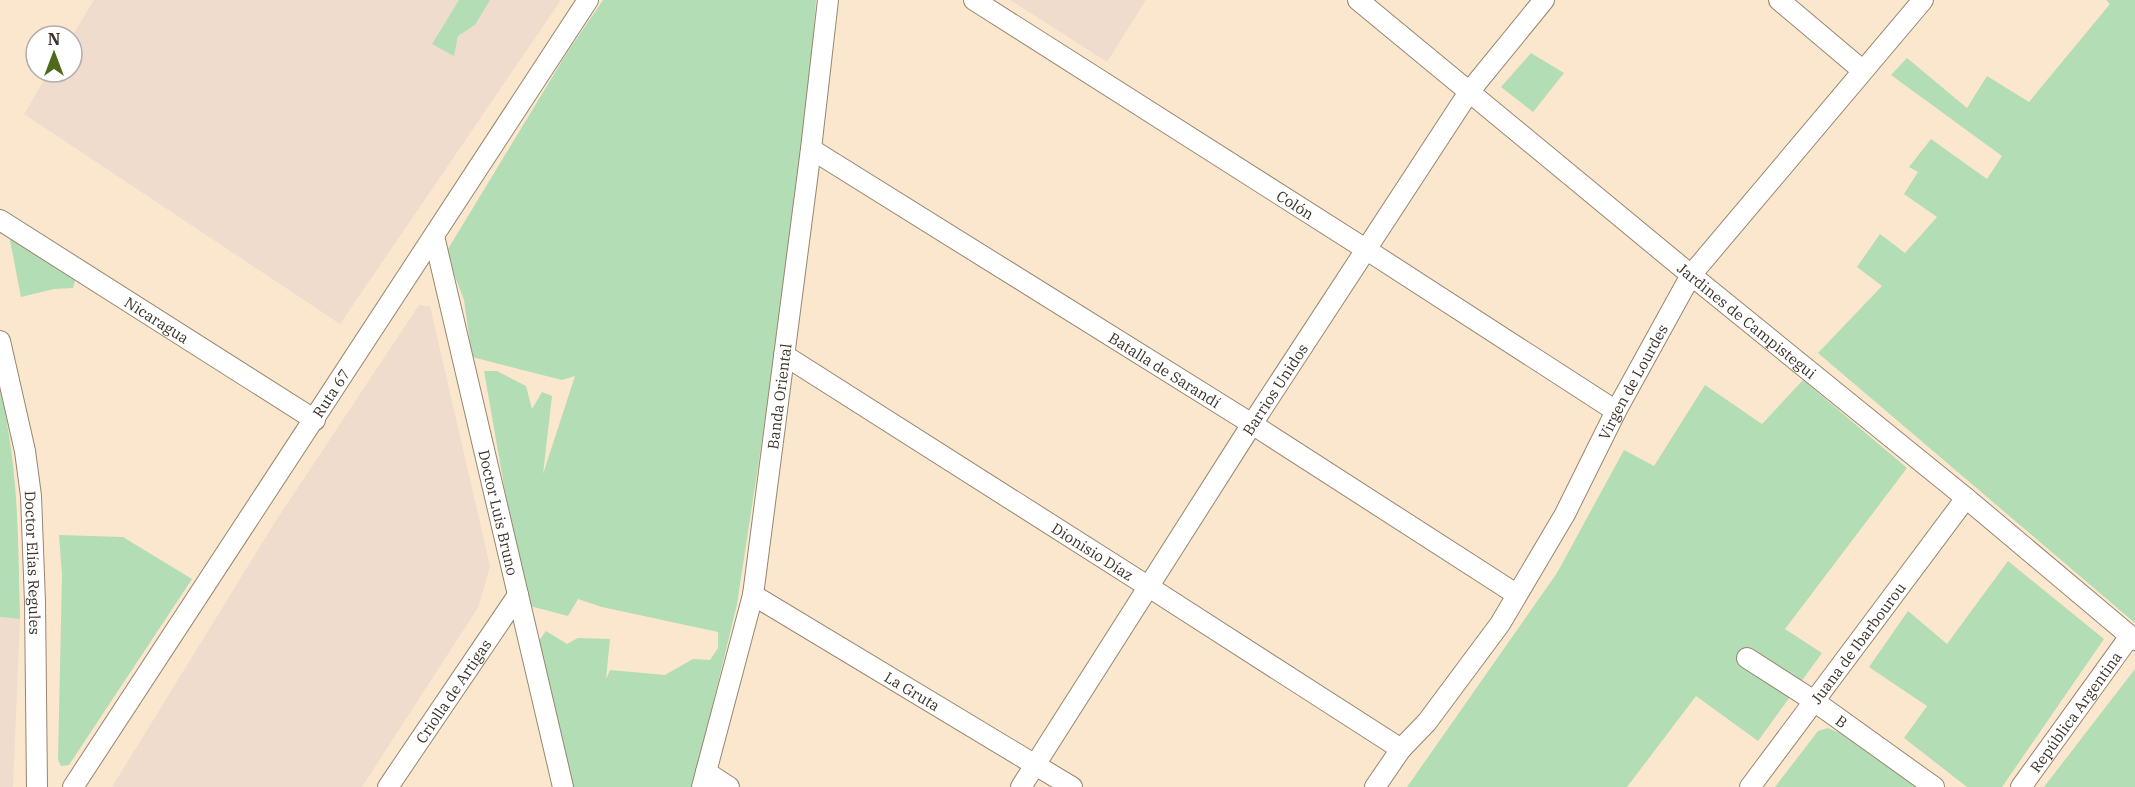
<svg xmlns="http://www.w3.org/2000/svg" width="2135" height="787" font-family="'IBM Plex Serif',serif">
	<rect width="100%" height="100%" fill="#fbe7ce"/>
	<g fill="#f0dccd">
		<polygon points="94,0 459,0 432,44 454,55 458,36 475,25 490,0 561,0 340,324 24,114 49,72 72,72 72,36"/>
		<polygon points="1010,0 1146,0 1107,62"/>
		<polygon points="419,305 430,306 490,566 479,606 362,787 112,787 275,522"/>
		<polygon points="0,617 20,619 13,787 0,787"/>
	</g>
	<g fill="#b3ddb5">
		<polygon points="459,0 490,0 475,25 458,36 454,56 432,44"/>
		<polygon points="603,0 816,0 805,158 737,604 693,787 570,787 538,642 546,631 567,644 578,638 610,639 606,679 610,670 665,675 693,659 710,660 718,648 718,632 602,607 578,599 568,616 530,606 506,497 484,371 497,371 526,386 532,409 542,392 552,396 543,474 575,376 562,380 472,357 464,300 447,256 448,249 565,56"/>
		<polygon points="2106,0 2135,0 2135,623 1818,353 1882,286 1857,267 1880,234 1905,253 1937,217 1904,194 1918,172 1909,167 1931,139 1987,179 2002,156 1891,75 1907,58 1967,108 1987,76 2029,102 2110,4"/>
		<polygon points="1531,53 1564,73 1533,112 1501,87"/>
		<polygon points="9,235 76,277 73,288 54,289 21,297"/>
		<polygon points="1803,380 1907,468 1785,629 1822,653 1758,741 1696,696 1627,787 1407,787 1557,573 1624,450 1654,466 1705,385 1762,424"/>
		<path d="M0,391c19,75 18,151 20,228l-20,-2z"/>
		<polygon points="59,535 123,537 192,579 69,765 61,766 58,760 62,575"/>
		<polygon points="2008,561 2104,639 2002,787 1967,787 1904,738 1927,706 1869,667 1908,611 1947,644"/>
		<polygon points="2135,669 2135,787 2044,787"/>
		<polygon points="1828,728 1840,733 1917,787 1775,787 1818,731"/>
	</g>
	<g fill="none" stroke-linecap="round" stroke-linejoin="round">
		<g stroke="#98866f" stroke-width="22">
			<g id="minor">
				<path id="s1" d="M974,0l393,250 249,161"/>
				<path id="s2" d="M1358,0l333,275 275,223 169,142"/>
				<polyline points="1779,0 1862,70"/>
				<path id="s3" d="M811,149l441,275 264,170"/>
				<path id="s4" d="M0,220l315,200"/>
				<path id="s5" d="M434,236l129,551"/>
				<path id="s6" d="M0,341l25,110 6,45 4,106 2,185"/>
				<path id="s7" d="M784,355l365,232 252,162"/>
				<path id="s8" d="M753,595l319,192"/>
				<path id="s9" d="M1747,658l67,43 120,86"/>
				<polyline points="706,772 729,787"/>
				<path id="s10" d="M73,787l515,-787"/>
				<path id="s11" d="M388,787l130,-192"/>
				<path id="s12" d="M702,787l51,-192 58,-446 17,-149"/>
				<path id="s13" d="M1021,787l231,-363 217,-332 75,-92"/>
				<path id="s14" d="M1375,787l26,-38 26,-27 73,-98 65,-110 51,-103 75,-136 232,-275"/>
				<path id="s15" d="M1750,787l216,-289"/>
				<path id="s16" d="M2021,787l109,-151"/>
			</g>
		</g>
		<use href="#minor" stroke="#fff" stroke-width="20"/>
	</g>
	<g text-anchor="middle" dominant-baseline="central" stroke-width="6" stroke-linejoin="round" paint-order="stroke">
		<g font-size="15" fill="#3b3329" stroke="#fff">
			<text stroke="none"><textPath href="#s1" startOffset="381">Colón</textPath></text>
			<text stroke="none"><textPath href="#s4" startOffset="186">Nicaragua</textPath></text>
			<text stroke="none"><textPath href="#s2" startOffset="504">Jardines de Campistegui</textPath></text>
			<text stroke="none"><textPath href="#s3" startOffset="417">Batalla de Sarandí</textPath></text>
			<text stroke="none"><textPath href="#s14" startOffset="482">Virgen de Lourdes</textPath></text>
			<text stroke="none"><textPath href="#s13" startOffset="472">Barrios Unidos</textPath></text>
			<text stroke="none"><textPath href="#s10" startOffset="471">Ruta 67</textPath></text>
			<text stroke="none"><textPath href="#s12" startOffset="399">Banda Oriental</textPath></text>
			<text stroke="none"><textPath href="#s5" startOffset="284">Doctor Luis Bruno</textPath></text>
			<text stroke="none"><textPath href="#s7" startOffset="366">Dionisio Díaz</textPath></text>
			<text stroke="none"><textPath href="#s6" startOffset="225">Doctor Elías Regules</textPath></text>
			<text stroke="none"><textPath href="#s15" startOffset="180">Juana de Ibarbourou</textPath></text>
			<text stroke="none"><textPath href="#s8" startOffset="186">La Gruta</textPath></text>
			<text stroke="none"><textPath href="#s11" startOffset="116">Criolla de Artigas</textPath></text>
			<text stroke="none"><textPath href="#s16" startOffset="93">República Argentina</textPath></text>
			<text stroke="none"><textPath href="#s9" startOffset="114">B</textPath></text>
		</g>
	</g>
	<g transform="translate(54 54)"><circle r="28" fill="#ffffff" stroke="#b1ada9" stroke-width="1.5"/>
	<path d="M0-4.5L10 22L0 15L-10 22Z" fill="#4e691c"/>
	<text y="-9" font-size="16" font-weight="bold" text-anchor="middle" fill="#3b3329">N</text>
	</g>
</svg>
